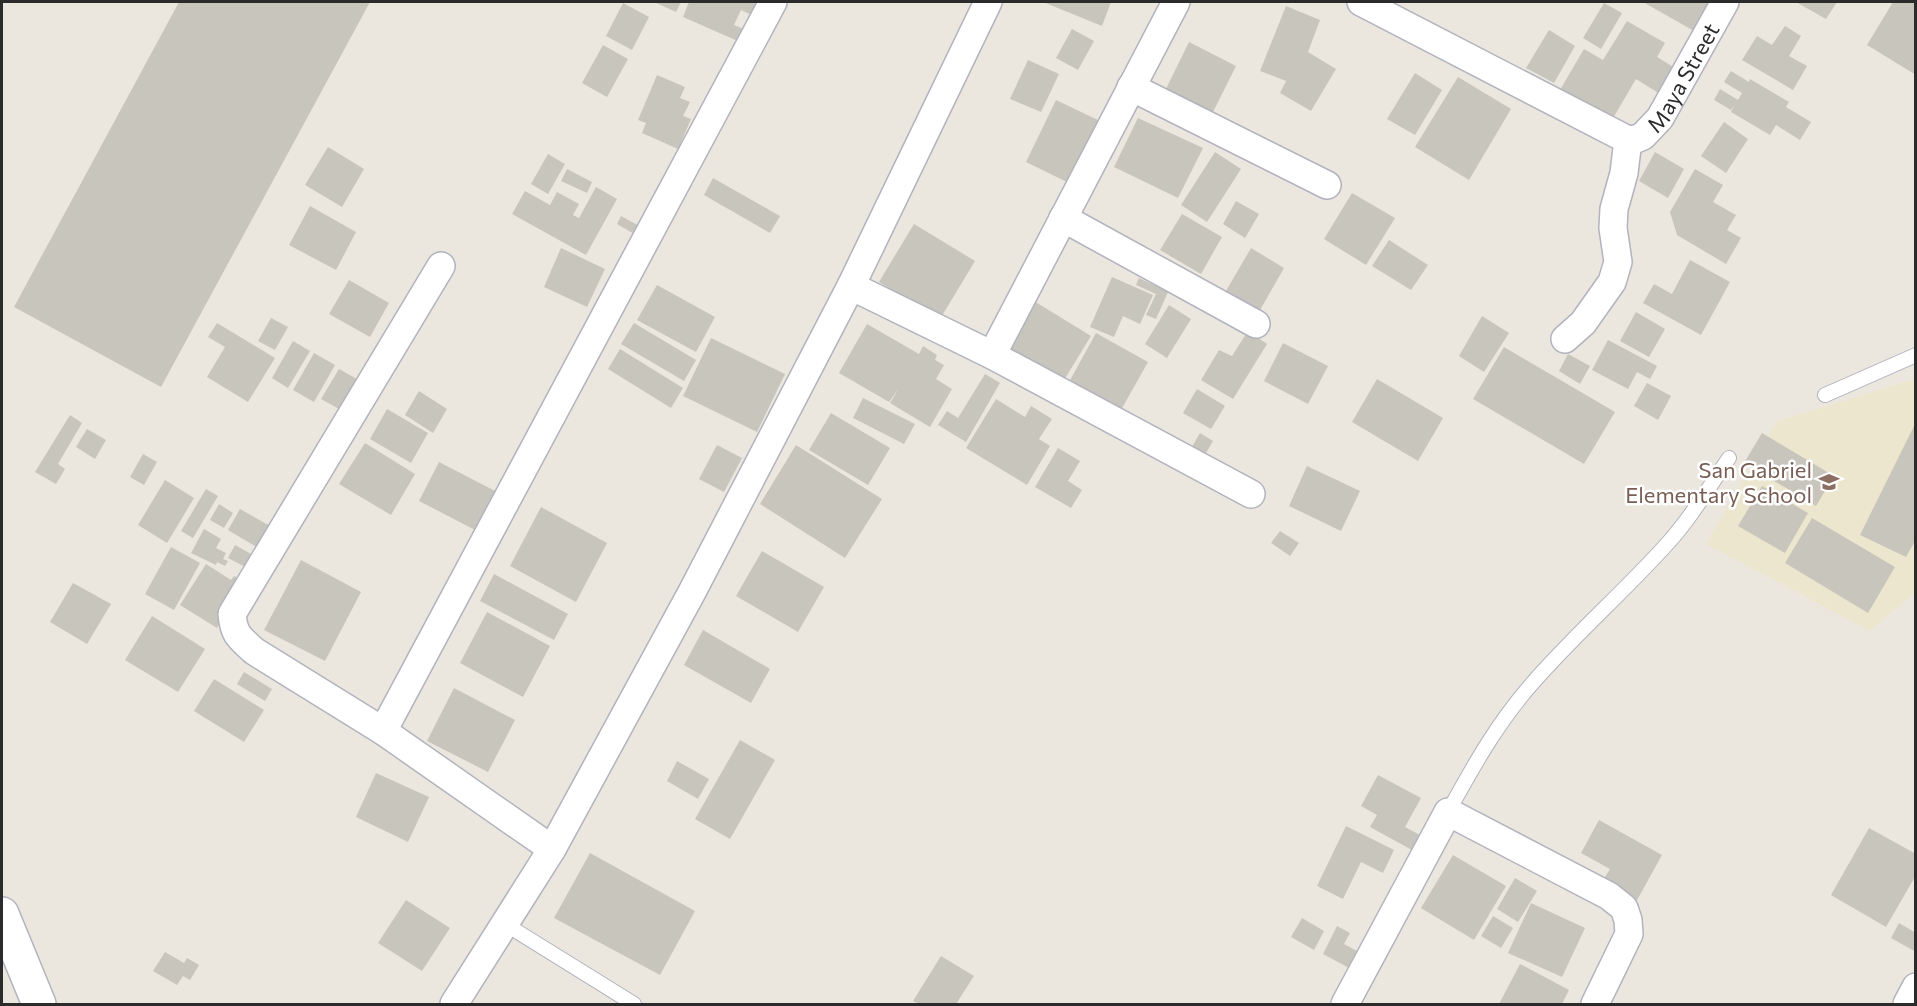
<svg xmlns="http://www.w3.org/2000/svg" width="1917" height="1006" font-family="Commissioner,sans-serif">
	<rect width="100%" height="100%" fill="#ece7de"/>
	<polygon fill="#ede6ce" points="1915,379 1915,592 1870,631 1706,544 1777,421"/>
	<g fill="#c8c5bc">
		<polygon points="179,2 370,2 161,387 14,307"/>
		<polygon points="654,2 681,2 676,12"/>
		<polygon points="689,2 760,2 754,16 741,10 734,25 746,30 740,42 683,17"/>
		<polygon points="1043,2 1111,2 1102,26"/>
		<polygon points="1643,2 1704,2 1710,5 1694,31"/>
		<polygon points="1796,2 1837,2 1826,19"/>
		<polygon points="1893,2 1916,2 1916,75 1867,45"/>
		<polygon points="623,3 649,17 632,50 606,36"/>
		<polygon points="1604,3 1622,13 1601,49 1583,38"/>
		<polygon points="1286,6 1320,20 1308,52 1336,69 1311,111 1280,93 1286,81 1260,71"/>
		<polygon points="1627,21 1665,43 1657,57 1675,68 1660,94 1636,79 1609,125 1557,95 1584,49 1603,60"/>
		<polygon points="1785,26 1801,36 1789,56 1807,66 1793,90 1742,60 1757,36 1772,45"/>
		<polygon points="1072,29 1094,41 1078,70 1056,58"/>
		<polygon points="1549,30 1575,46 1554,83 1526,68"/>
		<polygon points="1189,42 1236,66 1210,118 1163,95"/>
		<polygon points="603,45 628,59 607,97 582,83"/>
		<polygon points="1028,60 1059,74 1041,112 1010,99"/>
		<polygon points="1731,71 1749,82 1750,79 1789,102 1786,107 1811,122 1800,140 1776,125 1770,135 1731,112 1735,104 1731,110 1714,100 1720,89 1738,100 1742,93 1724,82"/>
		<polygon points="1415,73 1442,90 1415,135 1387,119"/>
		<polygon points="657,75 685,87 680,98 690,102 683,116 691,119 678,149 642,133 646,123 638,120"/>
		<polygon points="1458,77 1511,109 1469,180 1415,147"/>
		<polygon points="1056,100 1100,121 1069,183 1026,162"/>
		<polygon points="1138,118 1203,148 1178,198 1114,167"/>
		<polygon points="1724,122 1748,139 1726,173 1701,156"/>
		<polygon points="328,147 364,169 342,207 305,185"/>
		<polygon points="1215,152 1241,169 1207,222 1181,205"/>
		<polygon points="1655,152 1684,169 1668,198 1639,181"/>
		<polygon points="548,154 565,164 548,194 531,184"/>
		<polygon points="567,169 592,182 587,193 561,181"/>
		<polygon points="1695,169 1723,185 1713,202 1736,215 1727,230 1741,238 1726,264 1677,235 1670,212"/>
		<polygon points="713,178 780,216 770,233 704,195"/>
		<polygon points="596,187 617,199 586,255 512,214 525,191 550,205 557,192 579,204 573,215 579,218"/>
		<polygon points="1352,193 1395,218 1366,265 1324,239"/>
		<polygon points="1236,201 1259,214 1245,238 1223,224"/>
		<polygon points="310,206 356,232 336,270 289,245"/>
		<polygon points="1182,214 1222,237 1201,274 1160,250"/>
		<polygon points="621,216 641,227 636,235 617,224"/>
		<polygon points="914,224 975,261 940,319 879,282"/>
		<polygon points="1389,240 1428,265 1411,290 1372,266"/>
		<polygon points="561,248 605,269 587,307 544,287"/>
		<polygon points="1251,248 1284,268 1260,310 1226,291"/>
		<polygon points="1690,260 1730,282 1701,335 1643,303 1654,284 1672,294"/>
		<polygon points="1112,277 1153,295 1140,324 1123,316 1114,337 1090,327"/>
		<polygon points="1139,278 1168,292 1156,319 1146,315 1156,294 1136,285"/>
		<polygon points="349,280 389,303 370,337 329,314"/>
		<polygon points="657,285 715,317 696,352 637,320"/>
		<polygon points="1034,301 1091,336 1061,385 1004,350"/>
		<polygon points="1169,305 1191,319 1167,358 1145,344"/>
		<polygon points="1636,312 1665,329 1649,357 1620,341"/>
		<polygon points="1482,316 1509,333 1484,372 1459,356"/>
		<polygon points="271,318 288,327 275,350 258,341"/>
		<polygon points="217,323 275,358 248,402 207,377 225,347 208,337"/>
		<polygon points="634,323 696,360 684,381 621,344"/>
		<polygon points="867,324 919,354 923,346 937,355 935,360 944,365 936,379 952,389 930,427 890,403 899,388 889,402 839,373"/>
		<polygon points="1248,331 1267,344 1233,399 1201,380 1219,350 1232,356"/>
		<polygon points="1096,333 1148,362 1121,410 1069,382"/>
		<polygon points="711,338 785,374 757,432 683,396"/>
		<polygon points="1608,340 1657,366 1650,379 1637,372 1628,389 1592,370"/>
		<polygon points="293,341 310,351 288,388 272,378"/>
		<polygon points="1283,343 1328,366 1308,404 1264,381"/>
		<polygon points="1504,347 1615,412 1584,464 1473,399"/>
		<polygon points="620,349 683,388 671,408 608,369"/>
		<polygon points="314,353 335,365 314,402 293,390"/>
		<polygon points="1568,354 1590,366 1580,384 1559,371"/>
		<polygon points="339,369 357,379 339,409 321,399"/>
		<polygon points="985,374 1000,383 966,442 938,425 947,411 958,418"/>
		<polygon points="1377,379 1443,418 1418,461 1352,422"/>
		<polygon points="1647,383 1671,396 1658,420 1634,406"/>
		<polygon points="1197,389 1225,406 1211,429 1183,413"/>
		<polygon points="419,391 447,409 433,433 405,415"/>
		<polygon points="863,398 915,424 904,444 853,418"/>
		<polygon points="996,399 1025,417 1031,406 1052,419 1039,439 1050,446 1027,485 966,448"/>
		<polygon points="387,409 428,433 411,463 370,439"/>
		<polygon points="831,413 890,448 868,485 809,450"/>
		<polygon points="70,415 82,423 58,464 65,469 56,484 35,472"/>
		<polygon points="1916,422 1916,539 1906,557 1860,535"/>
		<polygon points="87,429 106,440 95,459 76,447"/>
		<polygon points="1200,433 1213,441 1202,460 1189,452"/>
		<polygon points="1762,433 1834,476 1816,506 1744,463"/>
		<polygon points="365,443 415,474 391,515 339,484"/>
		<polygon points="717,445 742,458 724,492 699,479"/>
		<polygon points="796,445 882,499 845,558 760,504"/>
		<polygon points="1058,448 1080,461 1068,481 1082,490 1071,508 1035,487"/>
		<polygon points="143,454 157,462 144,485 130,477"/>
		<polygon points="439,462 499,493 479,532 419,501"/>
		<polygon points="1307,466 1360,491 1341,531 1289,506"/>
		<polygon points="165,480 194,498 167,543 138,525"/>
		<polygon points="1762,486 1808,513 1785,553 1738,526"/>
		<polygon points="206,489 218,496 193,538 181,531"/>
		<polygon points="219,504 233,513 224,528 210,520"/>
		<polygon points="541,507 607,543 576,602 510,566"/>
		<polygon points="240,509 272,527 260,549 228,530"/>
		<polygon points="1812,518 1895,567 1868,613 1785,563"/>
		<polygon points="204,529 221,539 216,548 226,553 223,559 228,561 225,566 217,562 216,565 191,553"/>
		<polygon points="1280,531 1299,543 1290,556 1271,543"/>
		<polygon points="235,545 258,558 251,570 228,558"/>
		<polygon points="171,547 200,563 174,610 145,594"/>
		<polygon points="762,551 824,587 798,632 736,596"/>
		<polygon points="301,560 361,592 325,661 264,630"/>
		<polygon points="206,564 231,580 234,576 245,582 217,628 180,605"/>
		<polygon points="494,574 568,614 554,640 480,601"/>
		<polygon points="73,583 111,604 87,644 50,622"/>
		<polygon points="487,612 550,646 523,697 460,663"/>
		<polygon points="152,616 205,649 178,692 125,660"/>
		<polygon points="703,630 770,669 751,703 684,665"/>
		<polygon points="244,672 272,689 265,701 237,684"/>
		<polygon points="214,679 264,710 244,742 194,711"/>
		<polygon points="454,688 515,720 488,772 427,741"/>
		<polygon points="740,740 775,760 730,839 695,819"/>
		<polygon points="677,761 709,779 698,799 667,781"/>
		<polygon points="376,773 429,797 408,842 356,817"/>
		<polygon points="1378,775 1421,798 1405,827 1420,835 1412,850 1370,827 1377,815 1361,806"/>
		<polygon points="1599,820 1662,855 1636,902 1602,882 1610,869 1581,853"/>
		<polygon points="1346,826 1394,850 1383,873 1361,862 1343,899 1317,886"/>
		<polygon points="1869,828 1916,854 1916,875 1886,927 1831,895"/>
		<polygon points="590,853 695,911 660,975 554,918"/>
		<polygon points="1453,855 1506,886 1474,940 1421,908"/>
		<polygon points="1515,878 1537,891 1518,922 1497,909"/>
		<polygon points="406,900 450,928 422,971 378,943"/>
		<polygon points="1531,903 1585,928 1562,977 1508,953"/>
		<polygon points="1493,916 1513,928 1501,948 1481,936"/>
		<polygon points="1302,918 1324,931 1314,950 1291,937"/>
		<polygon points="1899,923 1916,933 1916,952 1891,938"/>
		<polygon points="1337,926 1350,933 1344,944 1357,951 1349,968 1323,954"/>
		<polygon points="165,952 184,963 187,958 199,965 190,980 183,976 177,985 153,971"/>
		<polygon points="941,956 974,976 956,1004 919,1004 913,1001"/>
		<polygon points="1520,964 1569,990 1562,1004 1499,1004"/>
	</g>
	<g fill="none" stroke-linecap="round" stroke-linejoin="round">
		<g stroke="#b1b3be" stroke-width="16">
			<g id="lane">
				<polyline points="1825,395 1916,355"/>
				<path d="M1448,812c25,-45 48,-87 82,-126 43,-50 93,-93 137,-142 24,-26 42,-57 62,-86"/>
				<polyline points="505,924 634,1004"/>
			</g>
		</g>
		<g stroke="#b1b3be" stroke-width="30">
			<g id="street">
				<polyline points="1361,2 1628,140"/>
				<polyline points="1131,87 1327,185"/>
				<path id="s1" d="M1628,140l8,-1 7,-3 17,-18 65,-116"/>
				<polyline points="1063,218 1256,324"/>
				<path d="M441,266l-209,348c2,21 7,23 22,37l129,80 169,118"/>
				<polyline points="851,286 988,2"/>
				<polyline points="1565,339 1583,323 1612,282 1618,262 1613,228 1614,209 1624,173 1628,140"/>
				<polyline points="992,355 1176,2"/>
				<polyline points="383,731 773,2"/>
				<polyline points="454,1004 552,849 692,592 851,286 992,355 1251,494"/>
				<polyline points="1345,1004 1448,812 1609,896 1624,908 1628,920 1629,934 1595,1004"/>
				<polyline points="1907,1004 1916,987"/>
			</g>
		</g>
		<g stroke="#b1b3be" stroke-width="36">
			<polyline id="secondary" points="2,914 39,1004"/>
		</g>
		<use href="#lane" stroke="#fff" stroke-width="14"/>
		<use href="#street" stroke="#fff" stroke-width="27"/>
		<use href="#secondary" stroke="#fff" stroke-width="33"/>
	</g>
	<defs>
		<g id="school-bare" transform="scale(1.62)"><path d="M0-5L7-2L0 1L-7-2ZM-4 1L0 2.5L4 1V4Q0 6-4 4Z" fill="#8d6e63" stroke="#fff" stroke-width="2.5" paint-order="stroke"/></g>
	</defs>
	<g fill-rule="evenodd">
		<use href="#school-bare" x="1829" y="482"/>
	</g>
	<g text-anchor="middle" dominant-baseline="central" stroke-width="5" stroke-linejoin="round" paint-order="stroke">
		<g font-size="22" fill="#2b2b2b" stroke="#fff">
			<text stroke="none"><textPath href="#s1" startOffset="87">Maya Street</textPath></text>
		</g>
		<g font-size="22" fill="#785e54" stroke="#fff" text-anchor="end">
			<text x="1812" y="469">San Gabriel<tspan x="1812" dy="25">Elementary School</tspan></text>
		</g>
	</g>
	<rect width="1917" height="1006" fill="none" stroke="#2b2b2b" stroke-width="6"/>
</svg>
